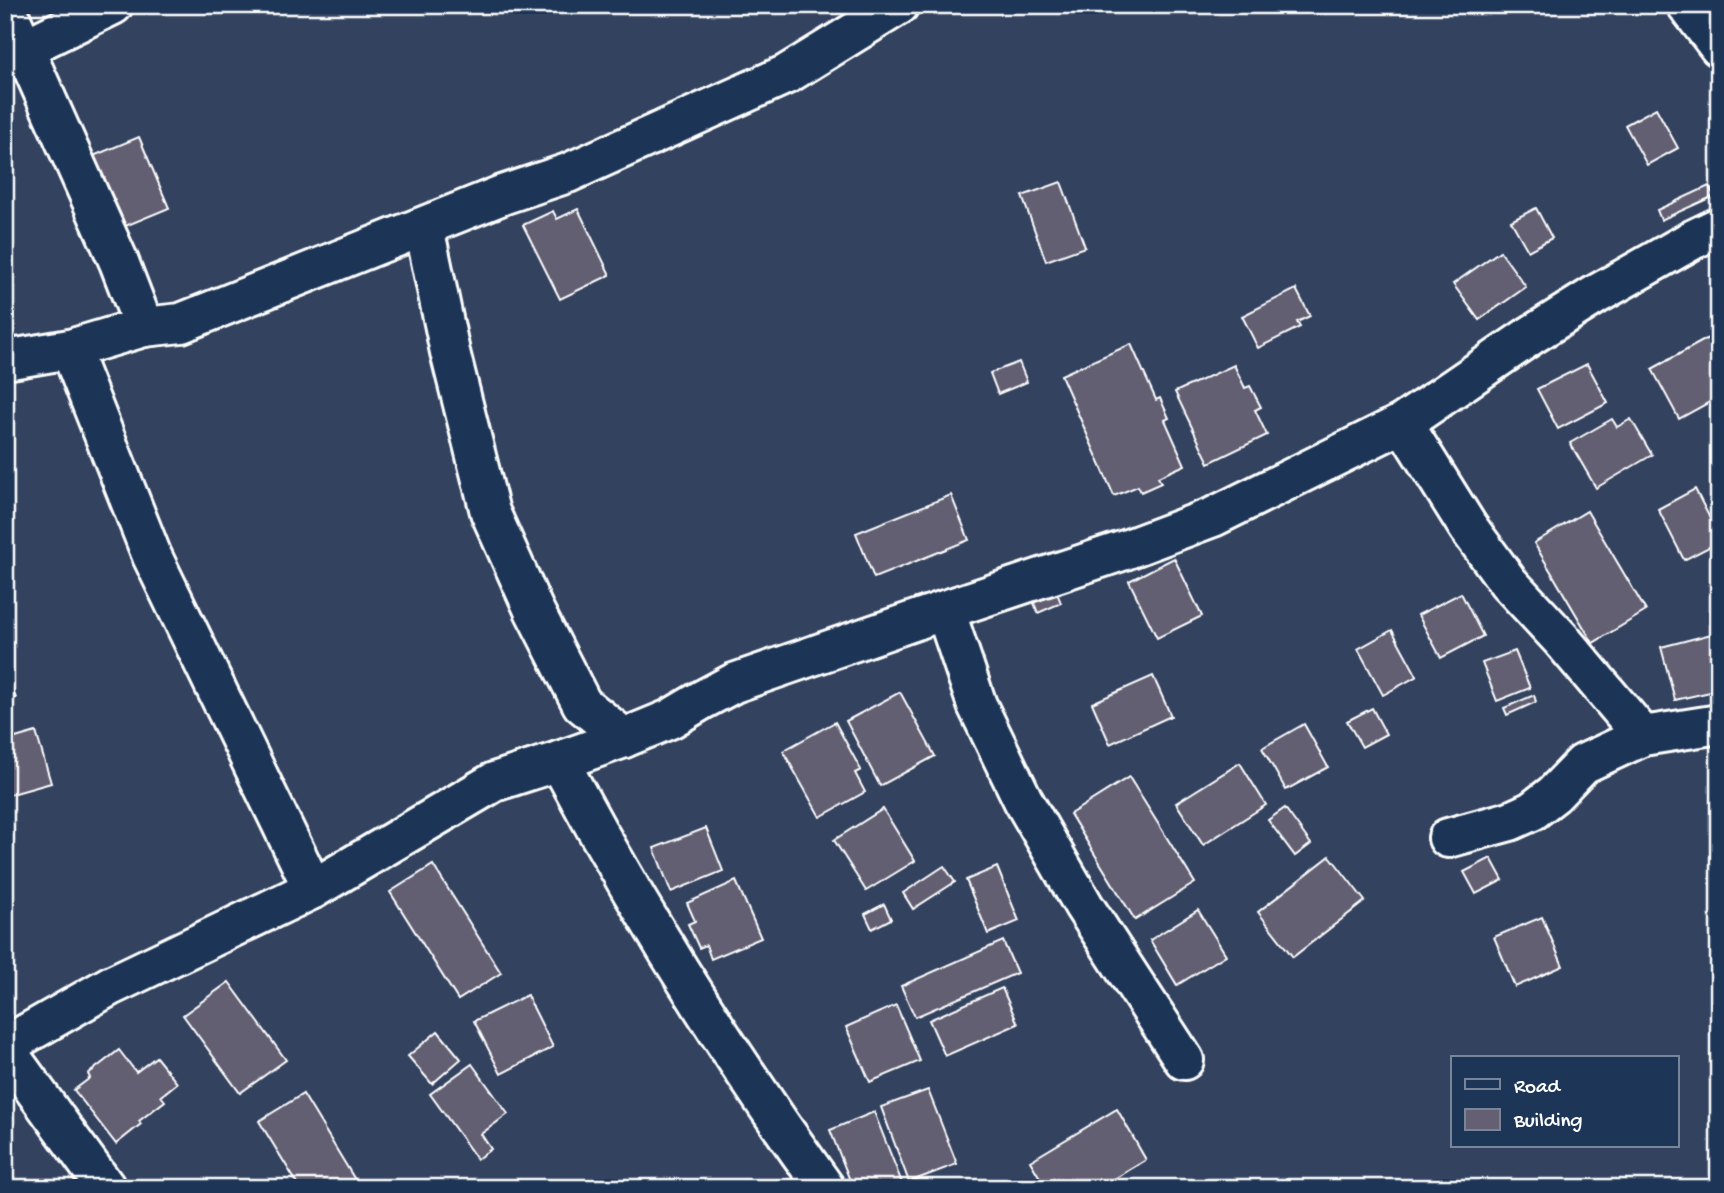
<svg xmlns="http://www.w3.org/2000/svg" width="1724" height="1193" font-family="'Gochi Hand',sans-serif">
	<rect width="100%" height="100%" fill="#32425f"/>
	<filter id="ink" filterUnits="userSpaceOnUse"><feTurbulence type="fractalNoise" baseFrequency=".0143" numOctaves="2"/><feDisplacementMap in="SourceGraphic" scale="14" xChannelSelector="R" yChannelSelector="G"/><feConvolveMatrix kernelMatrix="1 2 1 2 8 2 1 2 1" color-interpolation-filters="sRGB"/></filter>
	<g filter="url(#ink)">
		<g fill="#645f73" stroke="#fff" stroke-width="2">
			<polygon points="1656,108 1678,148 1647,165 1625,125"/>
			<polygon points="139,137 169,208 123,227 93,156"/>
			<polygon points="1061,182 1085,247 1046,261 1022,196"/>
			<polygon points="1709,186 1714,196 1661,220 1657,210"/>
			<polygon points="1536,208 1552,238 1528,251 1511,221"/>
			<polygon points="578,209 610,275 560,299 523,225 553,211 557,219"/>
			<polygon points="1500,251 1526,287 1479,320 1453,284"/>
			<polygon points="1296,289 1310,316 1297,322 1300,327 1258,348 1242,316"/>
			<polygon points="1719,332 1719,397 1679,419 1652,369"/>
			<polygon points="1131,344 1156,400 1160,398 1169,418 1165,420 1185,465 1158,477 1161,483 1141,492 1138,486 1114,496 1061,375"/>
			<polygon points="1019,362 1027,382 998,394 990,373"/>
			<polygon points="1587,364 1608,403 1558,429 1537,389"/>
			<polygon points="1234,365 1245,388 1250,386 1261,407 1255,410 1267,435 1209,463 1175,392"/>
			<polygon points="1612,419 1617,427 1631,419 1652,455 1596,488 1570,443"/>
			<polygon points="1695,489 1719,536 1719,542 1684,560 1658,509"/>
			<polygon points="951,495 969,540 874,578 856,533"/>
			<polygon points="1587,511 1646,611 1593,643 1534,543"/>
			<polygon points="1174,558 1202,616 1157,638 1129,581"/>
			<polygon points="1053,583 1061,603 1038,613 1030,593"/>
			<polygon points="1461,593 1483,636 1441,658 1418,615"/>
			<polygon points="1392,630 1417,676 1383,695 1358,649"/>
			<polygon points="1719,632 1719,690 1675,700 1661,647"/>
			<polygon points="1515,651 1530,688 1497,701 1482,663"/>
			<polygon points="5,675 16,698 5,703"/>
			<polygon points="1153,676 1171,716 1110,744 1092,703"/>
			<polygon points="900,692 935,756 880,786 846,721"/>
			<polygon points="1534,695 1536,702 1507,715 1504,708"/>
			<polygon points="1372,708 1386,734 1362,747 1347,721"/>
			<polygon points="835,722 861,770 855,773 865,792 820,817 783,751"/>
			<polygon points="1304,724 1328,767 1286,790 1262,748"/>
			<polygon points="36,732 51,783 5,796 5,741"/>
			<polygon points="1240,763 1266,805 1203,845 1176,803"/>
			<polygon points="1129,777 1195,883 1135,920 1070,814"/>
			<polygon points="1285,808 1311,844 1295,856 1268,820"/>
			<polygon points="883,809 915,861 866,891 834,840"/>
			<polygon points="706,828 723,871 671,892 654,848"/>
			<polygon points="1330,856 1365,901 1293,957 1258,912"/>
			<polygon points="1491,858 1503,880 1476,894 1464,872"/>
			<polygon points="433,865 501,973 458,1000 390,892"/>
			<polygon points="944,866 955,882 913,909 903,893"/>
			<polygon points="997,867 1019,921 988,934 966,880"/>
			<polygon points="736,881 761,938 711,959 706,945 699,948 688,924 695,921 687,903"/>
			<polygon points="884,904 891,919 872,929 865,914"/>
			<polygon points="1198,910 1226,955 1177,985 1150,940"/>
			<polygon points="1542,917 1563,966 1515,987 1494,937"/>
			<polygon points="1003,941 1017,973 915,1017 901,986"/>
			<polygon points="229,982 286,1060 240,1093 183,1015"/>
			<polygon points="1002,988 1018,1024 945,1056 929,1020"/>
			<polygon points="527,995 553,1047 501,1074 474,1021"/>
			<polygon points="896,1005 920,1061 870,1082 846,1027"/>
			<polygon points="438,1031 461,1059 432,1084 408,1056"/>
			<polygon points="119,1050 136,1072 156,1057 177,1083 161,1096 165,1101 139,1121 141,1124 116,1144 74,1090 90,1078 88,1074"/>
			<polygon points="472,1064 508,1114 481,1134 491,1149 477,1159 430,1094"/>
			<polygon points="928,1090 957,1164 909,1182 881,1107"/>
			<polygon points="303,1094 360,1188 300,1188 259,1121"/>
			<polygon points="1117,1109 1146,1160 1099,1188 1046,1188 1030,1161"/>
			<polygon points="874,1112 904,1188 853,1188 830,1130"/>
		</g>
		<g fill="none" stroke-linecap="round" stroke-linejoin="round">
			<g stroke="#fff" stroke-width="44">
				<g id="minor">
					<polyline points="5,6 119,262 144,327 181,323 502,195 568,173 787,74 899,5"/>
					<polyline points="25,48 113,5"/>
					<polyline points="424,227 450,352 490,512 534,610 582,704 624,738"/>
					<polyline points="70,349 152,556 313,889"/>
					<polyline points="5,360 70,349 144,327"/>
					<polyline points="1403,423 1468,527 1508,582 1561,639 1643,736"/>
					<polyline points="945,610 977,705 1023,800 1084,906 1184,1060"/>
					<path d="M559,761c79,148 168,291 266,427"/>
					<polyline points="1448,838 1510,821 1532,811 1554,794 1583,764 1643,736 1719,724"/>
					<polyline points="5,1046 110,986 313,889 494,782 559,761 624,738 670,719 702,700 734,683 945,610 1125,550 1213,517 1403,423 1530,336 1597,294 1694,239 1719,227"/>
					<polyline points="5,1049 106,1188"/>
				</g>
			</g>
			<g stroke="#fff" stroke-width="44">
				<polyline id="major" points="1687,5 1719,47"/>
			</g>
			<use href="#minor" stroke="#1d3557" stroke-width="38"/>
			<use href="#major" stroke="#1d3557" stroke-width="38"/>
		</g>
	</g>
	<rect width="1724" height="1193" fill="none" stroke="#1d3557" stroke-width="28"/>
	<rect x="14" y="14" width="1696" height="1165" fill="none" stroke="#fff" stroke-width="2.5" filter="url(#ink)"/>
	<rect x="1451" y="1056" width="228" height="91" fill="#1d3557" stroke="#77869a" stroke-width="2"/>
	<rect x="1465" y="1079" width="35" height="10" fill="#1d3557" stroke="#77869a" stroke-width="2"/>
	<text x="1514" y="1092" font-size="21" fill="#ffffff">Road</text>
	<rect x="1465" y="1109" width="35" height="21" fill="#645f73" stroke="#77869a" stroke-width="2"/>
	<text x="1514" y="1126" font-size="21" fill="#ffffff">Building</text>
</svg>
